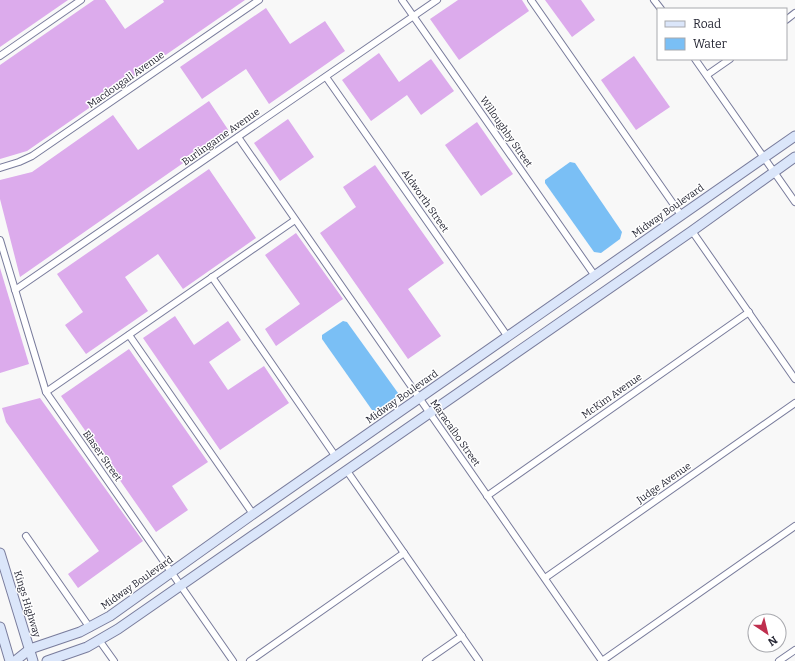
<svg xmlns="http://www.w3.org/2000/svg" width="795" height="661" font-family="Bitter,serif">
	<rect width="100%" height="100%" fill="#f8f8f8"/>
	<g fill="#dcabec">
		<polygon points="0,0 68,0 0,47"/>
		<polygon points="94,0 105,0 125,29 164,2 163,0 245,0 27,151 0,159 0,65"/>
		<polygon points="458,0 522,0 529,11 459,60 430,19"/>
		<polygon points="545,0 581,0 595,20 572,37"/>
		<polygon points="266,8 290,44 325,21 345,51 269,104 246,69 202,99 180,67"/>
		<polygon points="379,53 399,82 431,59 454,91 421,115 407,95 371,121 342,80"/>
		<polygon points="634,56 670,107 636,130 601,80"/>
		<polygon points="209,101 229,131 20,277 0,199 0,180 32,172 113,115 138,150"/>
		<polygon points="288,119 314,157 280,181 254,143"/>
		<polygon points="477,122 513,174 481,196 445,145"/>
		<polygon points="375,165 444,263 408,289 441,336 408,359 320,233 356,207 343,187"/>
		<polygon points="209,169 256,238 183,289 158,254 125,277 148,311 86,354 65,325 83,312 57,274"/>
		<polygon points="296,233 343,299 276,346 265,329 300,304 265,255"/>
		<polygon points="0,268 29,364 0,373"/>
		<polygon points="175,316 194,345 228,321 241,340 209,362 228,390 264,366 289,403 220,450 143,338"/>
		<polygon points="129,349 208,462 172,486 188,510 156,532 61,396"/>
		<polygon points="40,398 143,541 78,588 68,574 99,551 6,422 2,408"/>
	</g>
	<g fill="#7abff5">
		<polygon points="570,162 575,163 622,232 620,239 601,253 594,252 545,183 545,180"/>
		<polygon points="343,321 347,322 398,393 396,398 377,411 372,410 322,339 322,335"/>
	</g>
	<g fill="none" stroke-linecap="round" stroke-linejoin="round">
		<g stroke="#797c9c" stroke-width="8">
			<g id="street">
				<polyline points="402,0 595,276"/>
				<polyline points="531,0 681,215"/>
				<polyline points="654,0 661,9"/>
				<polyline points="786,20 795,13"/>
				<polyline points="0,56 81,0"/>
				<polyline points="695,59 795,202"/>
				<polyline points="707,75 730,59"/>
				<polyline points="326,77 508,337"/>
				<polyline points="238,137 602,661"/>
				<polyline points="0,168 19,162 32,156 259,0"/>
				<polyline points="692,231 795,379"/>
				<polyline points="0,240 46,392 233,661"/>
				<polyline points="212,277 336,457"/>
				<polyline points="15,290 437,0"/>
				<polyline points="129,335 253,514"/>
				<polyline points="46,392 295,220"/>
				<polyline points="347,471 479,661"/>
				<polyline points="487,496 749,312"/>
				<polyline points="26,536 90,628"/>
				<polyline points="545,578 795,403"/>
				<polyline points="99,640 114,661"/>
				<polyline points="250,661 404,553"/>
				<polyline points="426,661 462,636"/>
				<polyline points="602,661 795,526"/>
				<polyline points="779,661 795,650"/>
			</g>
		</g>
		<g stroke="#797c9c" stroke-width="11">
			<g id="secondary">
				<polyline points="0,553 33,661"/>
				<polyline points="0,627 10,661"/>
				<polyline points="15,661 30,649 80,632 110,616 253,514 795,136"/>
				<polyline points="47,661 87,647 118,629 692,231 795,157"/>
			</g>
		</g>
		<use href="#street" stroke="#fff" stroke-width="6"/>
		<use href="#secondary" stroke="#dbe6fa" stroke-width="9"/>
	</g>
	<g text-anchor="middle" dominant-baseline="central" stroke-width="3" stroke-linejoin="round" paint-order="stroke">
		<g font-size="10" fill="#262734" stroke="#fff">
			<text transform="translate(126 80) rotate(-35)">Macdougall Avenue</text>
			<text transform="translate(506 132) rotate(55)">Willoughby Street</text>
			<text transform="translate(221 137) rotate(-35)">Burlingame Avenue</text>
			<text transform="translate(425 201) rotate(55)">Aldworth Street</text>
			<text transform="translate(668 211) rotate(-35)">Midway Boulevard</text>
			<text transform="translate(612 396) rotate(-35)">McKim Avenue</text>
			<text transform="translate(402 397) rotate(-35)">Midway Boulevard</text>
			<text transform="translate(455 433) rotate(55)">Maracaibo Street</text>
			<text transform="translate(102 456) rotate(55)">Blaser Street</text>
			<text transform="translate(664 483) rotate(-35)">Judge Avenue</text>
			<text transform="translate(137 583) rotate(-35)">Midway Boulevard</text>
			<text transform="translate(27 604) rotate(73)">Kings Highway</text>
		</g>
	</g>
	<rect x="657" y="8" width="130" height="52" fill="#ffffff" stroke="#a8a9ae"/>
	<rect x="665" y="21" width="20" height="6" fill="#dbe6fa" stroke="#a8a9ae"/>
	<text x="693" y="28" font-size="12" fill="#262734">Road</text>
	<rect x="665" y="38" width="20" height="12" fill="#7abff5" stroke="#a8a9ae"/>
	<text x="693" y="48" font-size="12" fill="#262734">Water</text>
	<g transform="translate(767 633) rotate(145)"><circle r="19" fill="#ffffff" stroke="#a8a9ae"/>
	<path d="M0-3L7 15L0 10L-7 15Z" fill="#bf2f4e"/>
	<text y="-6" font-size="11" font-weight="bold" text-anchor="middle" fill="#262734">N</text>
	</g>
</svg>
